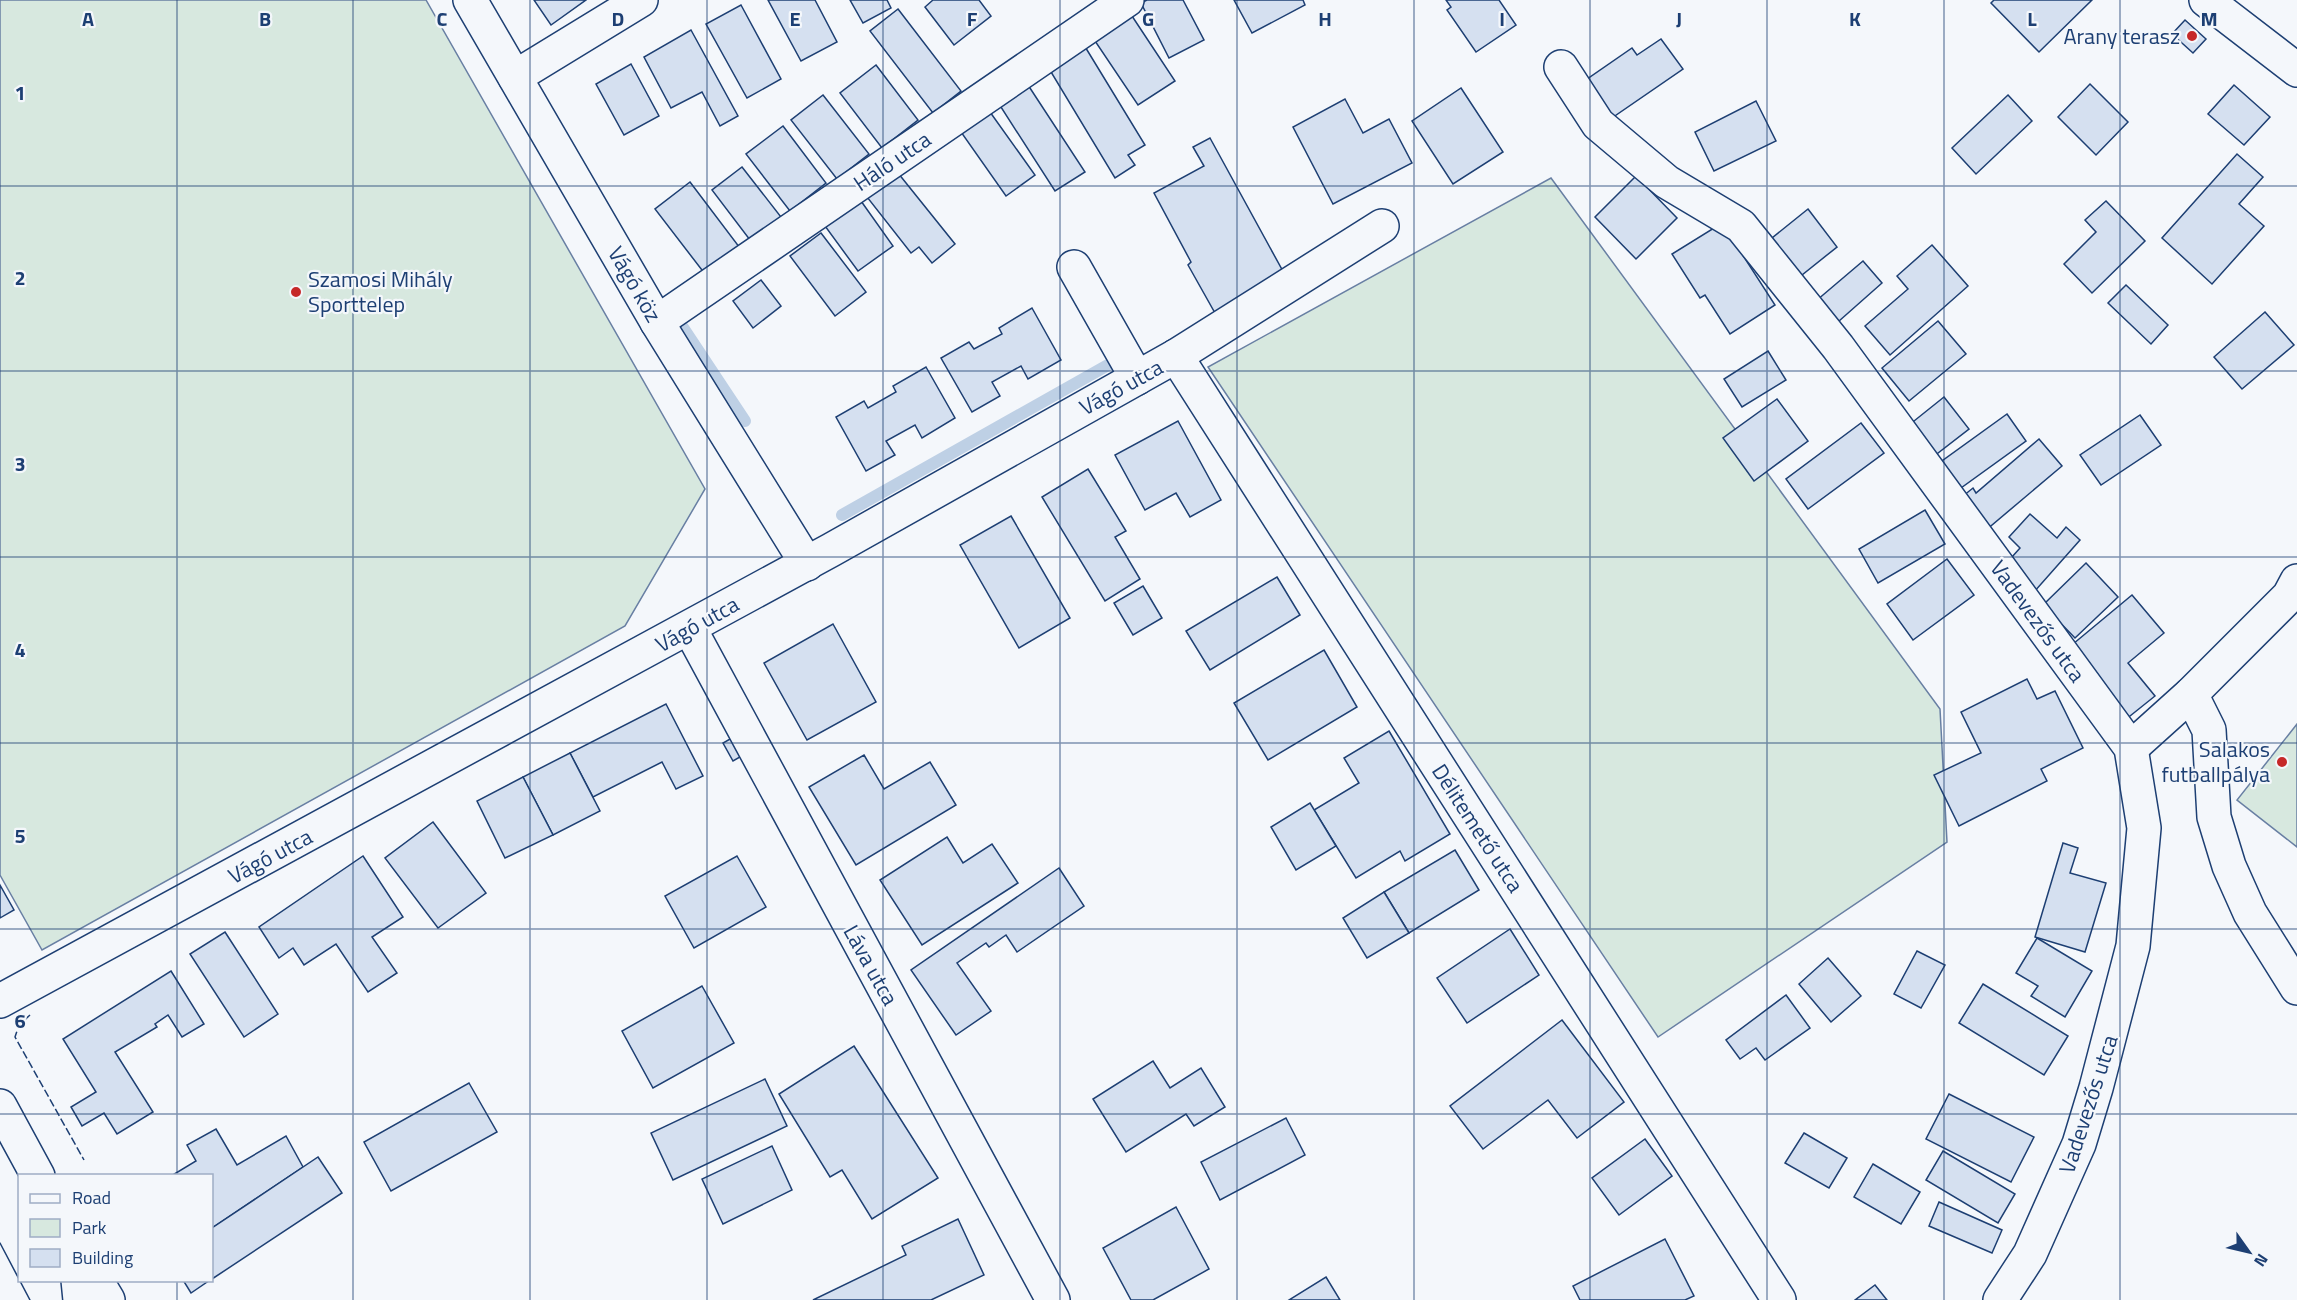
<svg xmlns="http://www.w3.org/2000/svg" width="2297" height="1300" font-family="'Titillium Web',sans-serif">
	<rect width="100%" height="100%" fill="#f4f7fb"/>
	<g fill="#d7e8df" stroke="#687fa3" stroke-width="1.5">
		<polygon points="0,0 426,0 705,489 625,626 42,950 0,875"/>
		<polygon points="1551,178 1940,709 1947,842 1658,1037 1208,367"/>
		<polygon points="2297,724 2297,847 2237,800"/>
	</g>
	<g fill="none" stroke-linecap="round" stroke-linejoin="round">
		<g stroke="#bed0e5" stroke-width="12">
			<polyline points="682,326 745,421"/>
			<polyline points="842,515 1108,365"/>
		</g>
	</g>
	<g fill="#d5e0f0" stroke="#1d3f73" stroke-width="1.5">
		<polygon points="534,0 586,0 551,25"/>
		<polygon points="768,0 815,0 837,42 801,61"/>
		<polygon points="850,0 887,0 891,8 863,23"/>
		<polygon points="933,0 979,0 991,16 954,45 925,7"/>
		<polygon points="1147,0 1183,0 1204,40 1169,58 1141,3"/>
		<polygon points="1234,0 1303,0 1305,5 1252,33"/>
		<polygon points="1446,0 1499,0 1516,25 1476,52 1447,10 1451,7"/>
		<polygon points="1994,0 2092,0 2039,52 1991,3"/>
		<polygon points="741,5 781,79 747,98 706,24"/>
		<polygon points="898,9 961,91 933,113 870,31"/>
		<polygon points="1130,13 1175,81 1138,105 1093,38"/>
		<polygon points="2185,20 2206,39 2193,53 2172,34"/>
		<polygon points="691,30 738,116 720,126 702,92 671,108 644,57"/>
		<polygon points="1661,39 1683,69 1606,122 1580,84 1632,48 1637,55"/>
		<polygon points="1084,45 1145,145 1128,155 1135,165 1115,178 1048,67"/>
		<polygon points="631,64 659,116 624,135 596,84"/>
		<polygon points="876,65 918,120 882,148 840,93"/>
		<polygon points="2090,84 2128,122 2096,155 2058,117"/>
		<polygon points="1028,85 1085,172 1055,191 999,104"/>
		<polygon points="2234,85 2270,117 2244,145 2208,114"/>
		<polygon points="1461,88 1503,152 1453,184 1412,121"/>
		<polygon points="823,95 869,154 837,179 791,120"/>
		<polygon points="2008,95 2032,121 1976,174 1952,148"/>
		<polygon points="1345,99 1363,133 1389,119 1412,163 1333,204 1293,127"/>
		<polygon points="1756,101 1776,141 1714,171 1695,132"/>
		<polygon points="990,112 1035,175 1006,196 961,132"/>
		<polygon points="783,126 826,183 790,211 746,154"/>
		<polygon points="1210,138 1285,275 1215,313 1188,265 1191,262 1154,193 1204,166 1193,147"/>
		<polygon points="2237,154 2263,177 2239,204 2264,226 2212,284 2162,238"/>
		<polygon points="742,167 781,217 750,240 712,190"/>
		<polygon points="898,173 955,244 932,263 919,247 911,253 867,197"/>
		<polygon points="1636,176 1677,218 1636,259 1595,217"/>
		<polygon points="690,182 740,248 705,274 655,209"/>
		<polygon points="861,201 893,246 858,271 825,226"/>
		<polygon points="2106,201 2145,241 2092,293 2064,264 2096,232 2085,220"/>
		<polygon points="1808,209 1837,247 1792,283 1762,246"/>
		<polygon points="1722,223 1775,305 1730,334 1705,295 1700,298 1672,254"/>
		<polygon points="821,233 866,292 835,316 790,256"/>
		<polygon points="1932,245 1968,286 1890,355 1865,326 1908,289 1897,276"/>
		<polygon points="1863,261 1882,283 1830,329 1810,306"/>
		<polygon points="761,280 781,306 753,328 733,301"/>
		<polygon points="2126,285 2168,325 2151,344 2108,303"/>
		<polygon points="1032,308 1061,360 1028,379 1021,366 992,382 1000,396 972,412 941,358 969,342 974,349 1002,334 999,328"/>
		<polygon points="2265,312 2294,345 2242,389 2214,357"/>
		<polygon points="1938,321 1966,354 1909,401 1882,368"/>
		<polygon points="1768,351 1786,380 1742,407 1724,379"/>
		<polygon points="926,367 955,418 922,438 915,425 886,441 895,455 866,471 836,417 864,401 868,408 896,392 893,386"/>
		<polygon points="1944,397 1969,429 1929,460 1904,429"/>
		<polygon points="1777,399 1808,441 1754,481 1723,438"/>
		<polygon points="2007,414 2026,441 1954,493 1935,466"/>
		<polygon points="2140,415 2161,445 2101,485 2080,455"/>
		<polygon points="1178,421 1221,500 1190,517 1176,493 1145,510 1115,455"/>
		<polygon points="1861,423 1884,453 1808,509 1786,479"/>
		<polygon points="2039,439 2062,466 1979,536 1953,504 1973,488 1976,493"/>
		<polygon points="1088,469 1126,531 1115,537 1140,579 1105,601 1042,497"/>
		<polygon points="1925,510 1945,544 1878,583 1859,549"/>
		<polygon points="2030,514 2057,538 2066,527 2080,540 2034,592 2004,566 2020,548 2009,537"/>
		<polygon points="1011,516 1070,618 1019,648 960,545"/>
		<polygon points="1947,559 1974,595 1913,640 1887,604"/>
		<polygon points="2086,563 2118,597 2075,638 2043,605"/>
		<polygon points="1277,577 1300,615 1210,670 1186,631"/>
		<polygon points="1143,586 1162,618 1133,635 1114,603"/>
		<polygon points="2132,595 2164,633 2128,663 2155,696 2125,720 2067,649"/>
		<polygon points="833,624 876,702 807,740 764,663"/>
		<polygon points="1324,650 1357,707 1268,760 1234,703"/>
		<polygon points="2027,679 2037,699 2055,691 2083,748 2041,769 2047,781 1959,826 1934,775 1981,753 1961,712"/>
		<polygon points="666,704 703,776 676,789 662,762 593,797 570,753"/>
		<polygon points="1389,731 1450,834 1405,861 1400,851 1356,878 1314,810 1359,783 1344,758"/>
		<polygon points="737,735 747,753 733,761 723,743"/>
		<polygon points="570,753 600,811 553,835 523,777"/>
		<polygon points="864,755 884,789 930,762 956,805 856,865 809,787"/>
		<polygon points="523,777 553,835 505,858 477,801"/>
		<polygon points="1310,803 1336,846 1296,870 1271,827"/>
		<polygon points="433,822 486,893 438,928 385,858"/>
		<polygon points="947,837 963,863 992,844 1018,883 922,945 880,880"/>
		<polygon points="2063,843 2078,848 2070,873 2106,883 2085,952 2035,937"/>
		<polygon points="1455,850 1479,890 1409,933 1384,892"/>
		<polygon points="363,856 403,917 372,937 397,973 368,992 336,944 304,965 293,948 279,958 259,927"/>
		<polygon points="737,856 766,907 694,948 665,896"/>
		<polygon points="1059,868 1084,906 1017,952 1006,935 989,947 986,943 957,963 991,1011 956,1035 911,970"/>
		<polygon points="0,885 14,910 0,918"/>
		<polygon points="1384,892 1409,933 1367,958 1343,918"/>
		<polygon points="1510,929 1539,975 1467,1023 1437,978"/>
		<polygon points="225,932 278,1014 244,1037 190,954"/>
		<polygon points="2037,938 2092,971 2065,1017 2031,996 2038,986 2016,973"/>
		<polygon points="1917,951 1945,965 1921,1008 1894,994"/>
		<polygon points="1828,958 1861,996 1831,1022 1799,984"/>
		<polygon points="171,971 204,1024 182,1037 168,1015 155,1024 157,1027 115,1052 153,1112 117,1134 104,1113 82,1126 71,1107 96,1092 63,1039"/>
		<polygon points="1983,984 2068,1036 2044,1075 1959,1023"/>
		<polygon points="702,986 734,1043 653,1088 622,1031"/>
		<polygon points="1786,995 1810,1028 1765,1060 1756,1048 1740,1059 1726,1040"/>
		<polygon points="1562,1020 1624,1102 1577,1138 1548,1100 1483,1149 1450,1106"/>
		<polygon points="854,1046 938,1178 872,1219 842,1170 830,1177 779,1094"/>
		<polygon points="1153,1061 1170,1088 1201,1068 1225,1107 1194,1126 1186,1114 1126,1152 1093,1099"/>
		<polygon points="765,1079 787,1126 673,1180 651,1133"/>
		<polygon points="469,1083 497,1132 391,1191 364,1142"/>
		<polygon points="1949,1094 2034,1137 2011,1182 1926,1139"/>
		<polygon points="1286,1118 1305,1155 1220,1200 1201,1162"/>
		<polygon points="216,1129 237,1165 286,1136 303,1167 212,1228 212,1176 171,1176 196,1161 187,1145"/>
		<polygon points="1804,1133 1847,1158 1829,1188 1785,1163"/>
		<polygon points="1645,1139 1672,1176 1619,1215 1592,1178"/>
		<polygon points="772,1146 792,1190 723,1224 702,1179"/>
		<polygon points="1943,1151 2015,1194 1998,1223 1926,1180"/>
		<polygon points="318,1157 342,1193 212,1279 212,1228"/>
		<polygon points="1873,1164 1920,1192 1901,1224 1854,1197"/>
		<polygon points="1939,1202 2002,1230 1992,1253 1929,1226"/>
		<polygon points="1176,1207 1209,1269 1153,1300 1131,1300 1103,1248"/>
		<polygon points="958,1219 984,1275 931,1300 813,1300 906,1255 902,1246"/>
		<polygon points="1665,1239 1694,1296 1685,1300 1580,1300 1573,1286"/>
		<polygon points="1326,1277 1340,1300 1289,1300"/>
		<polygon points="183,1280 210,1280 191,1293"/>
		<polygon points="1875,1285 1887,1300 1855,1300"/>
	</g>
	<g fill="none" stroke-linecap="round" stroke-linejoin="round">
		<g stroke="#1d3f73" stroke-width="36">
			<g id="minor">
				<polyline points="470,0 657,322 807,564"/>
				<polyline points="2206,0 2297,70"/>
				<polyline points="1561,67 1598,124 1667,182 1741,226 1838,347 2131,748 2144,828 2133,946 2096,1088 2079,1144 2030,1254 2000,1300"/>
				<polyline points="515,77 641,0"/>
				<polyline points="1074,267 1137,378"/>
				<polyline points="657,322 1127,0"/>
				<polyline points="1176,356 1779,1300"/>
				<polyline points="690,629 1053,1300"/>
				<polyline points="2191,694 2209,730 2214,817 2229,866 2250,913 2297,988"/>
				<polyline points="2131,748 2191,694 2289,596 2297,581"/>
				<polyline points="0,1001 831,550 1176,356 1382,226"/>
			</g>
		</g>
		<g stroke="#1d3f73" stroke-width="36">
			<polyline id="tertiary" points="78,1280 80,1300"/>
		</g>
		<g stroke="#1d3f73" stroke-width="36">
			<g id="primary">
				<polyline points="0,1106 38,1176"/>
				<polyline points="96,1280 108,1300"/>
			</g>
		</g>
		<use href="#minor" stroke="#f4f7fb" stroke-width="33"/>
		<use href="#tertiary" stroke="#f4f7fb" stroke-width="33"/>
		<use href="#primary" stroke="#f4f7fb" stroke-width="33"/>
		<polyline stroke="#1d3f73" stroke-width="1.5" points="0,1243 30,1300"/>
		<polyline stroke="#1d3f73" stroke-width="1.5" stroke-dasharray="8 3" stroke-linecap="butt" points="30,1015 19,1025 15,1037 84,1160"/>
	</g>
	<path fill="none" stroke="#1d3f73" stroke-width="1.5" stroke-opacity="0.55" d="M177,0v1176M353,0v1300M530,0v1300M707,0v1300M883,0v1300M1060,0v1300M1237,0v1300M1414,0v1300M1590,0v1300M1767,0v1300M1944,0v1300M2120,0v1300M0,186h2297M0,371h2297M0,557h2297M0,743h2297M0,929h2297M0,1114h2297M177,1280v20"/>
	<g fill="#c62828" stroke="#f4f7fb" stroke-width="2">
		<circle cx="2192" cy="36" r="6"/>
		<circle cx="296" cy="292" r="6"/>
		<circle cx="2282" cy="762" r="6"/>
	</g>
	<g text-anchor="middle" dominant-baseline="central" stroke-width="4.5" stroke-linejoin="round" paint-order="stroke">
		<g font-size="22" fill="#1d3f73" stroke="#f4f7fb" text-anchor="end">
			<text x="2180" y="36">Arany terasz</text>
			<text x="308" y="279" text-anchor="start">Szamosi Mihály<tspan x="308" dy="25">Sporttelep</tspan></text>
			<text x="2270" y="749">Salakos<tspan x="2270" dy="25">futballpálya</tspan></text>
		</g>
		<g font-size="22" fill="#1d3f73" stroke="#f4f7fb">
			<text transform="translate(892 161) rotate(-34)">Háló utca</text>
			<text transform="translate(635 284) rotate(60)">Vágó köz</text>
			<text transform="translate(1121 387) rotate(-29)">Vágó utca</text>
			<text transform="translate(2038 621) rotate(54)">Vadevezős utca</text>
			<text transform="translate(697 624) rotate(-29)">Vágó utca</text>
			<text transform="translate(1478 828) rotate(57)">Délitemető utca</text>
			<text transform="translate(270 856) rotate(-28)">Vágó utca</text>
			<text transform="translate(871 965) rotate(61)">Láva utca</text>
			<text transform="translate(2088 1104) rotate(-72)">Vadevezős utca</text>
		</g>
	</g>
	<g font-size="20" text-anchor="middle" font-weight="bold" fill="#1d3f73" stroke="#f4f7fb" stroke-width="4.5" stroke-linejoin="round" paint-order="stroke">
		<text x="88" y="26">A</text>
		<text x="265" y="26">B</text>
		<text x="442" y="26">C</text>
		<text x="618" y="26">D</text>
		<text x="795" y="26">E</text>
		<text x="972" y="26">F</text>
		<text x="1148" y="26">G</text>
		<text x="1325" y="26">H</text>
		<text x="1502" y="26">I</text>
		<text x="1679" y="26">J</text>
		<text x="1855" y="26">K</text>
		<text x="2032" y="26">L</text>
		<text x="2209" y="26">M</text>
		<text x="20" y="100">1</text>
		<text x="20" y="285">2</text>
		<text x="20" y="471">3</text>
		<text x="20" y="657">4</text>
		<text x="20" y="843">5</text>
		<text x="20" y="1028">6</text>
	</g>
	<rect x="18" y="1174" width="195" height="108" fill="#f4f7fb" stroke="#9eadc5" stroke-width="1.5"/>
	<rect x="30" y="1194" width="30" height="9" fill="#f4f7fb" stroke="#9eadc5" stroke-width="1.5"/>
	<text x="72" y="1204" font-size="18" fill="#1d3f73">Road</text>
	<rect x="30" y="1219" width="30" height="18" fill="#d7e8df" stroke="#9eadc5" stroke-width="1.5"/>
	<text x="72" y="1234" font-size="18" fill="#1d3f73">Park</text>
	<rect x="30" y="1249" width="30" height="18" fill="#d5e0f0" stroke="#9eadc5" stroke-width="1.5"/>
	<text x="72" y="1264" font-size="18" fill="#1d3f73">Building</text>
	<g transform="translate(2249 1252) rotate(124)" stroke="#f4f7fb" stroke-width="4.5" paint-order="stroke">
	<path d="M0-4.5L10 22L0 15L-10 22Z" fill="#1d3f73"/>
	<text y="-9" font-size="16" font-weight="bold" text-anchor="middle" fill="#1d3f73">N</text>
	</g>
</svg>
